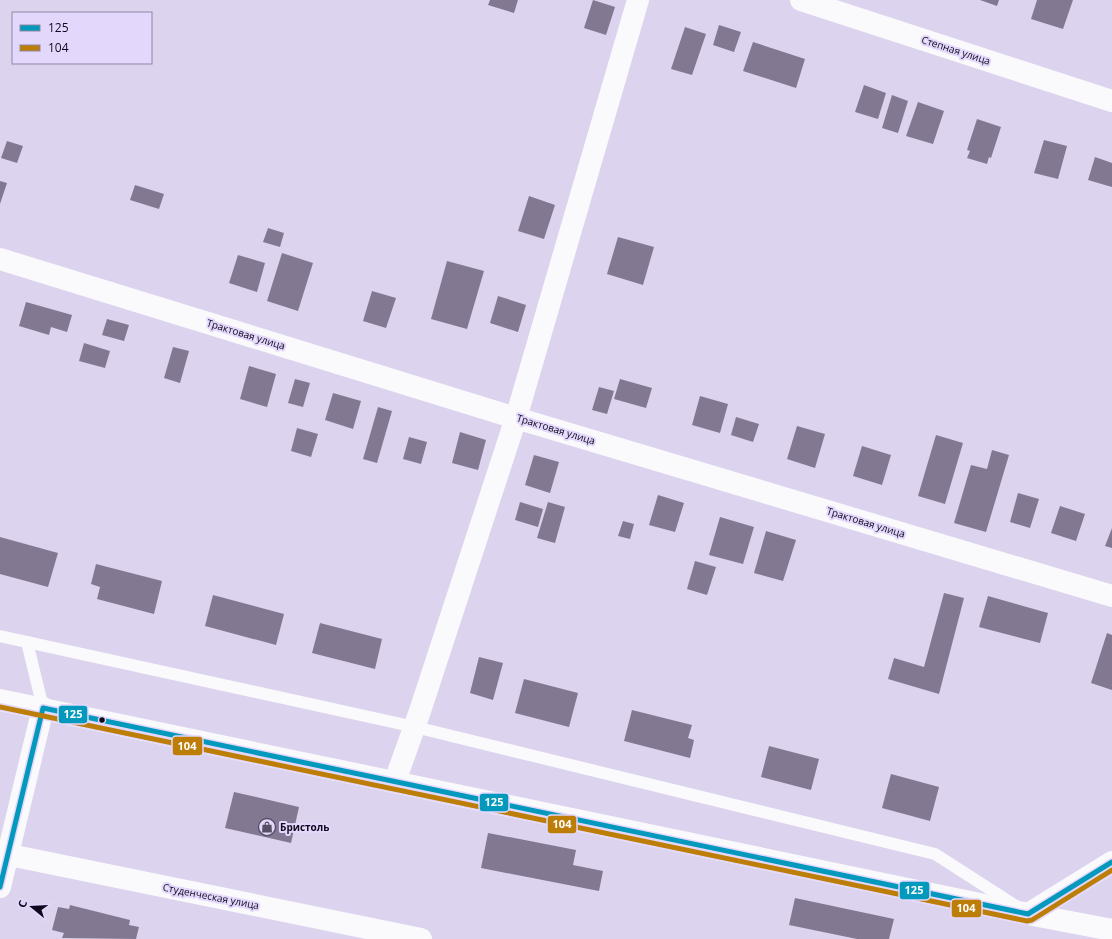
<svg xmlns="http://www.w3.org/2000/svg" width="1112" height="939" font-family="'Open Sans',sans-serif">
	<rect width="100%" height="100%" fill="#dcd4ee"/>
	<g fill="#827892">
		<polygon points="490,0 518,0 514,13 488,5"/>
		<polygon points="593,0 615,7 606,35 584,28"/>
		<polygon points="980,0 999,0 997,6"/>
		<polygon points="1037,0 1073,0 1063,29 1031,19"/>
		<polygon points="719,25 741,32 734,52 713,45"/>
		<polygon points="685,27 706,34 692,75 671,69"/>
		<polygon points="753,42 805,59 796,88 743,71"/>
		<polygon points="864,85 886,93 878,119 855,112"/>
		<polygon points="892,95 908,101 898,133 882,128"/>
		<polygon points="918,102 944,111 933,144 906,136"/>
		<polygon points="977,119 1001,127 991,158 989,157 987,164 967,158 970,151 967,150"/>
		<polygon points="1044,140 1067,146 1058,179 1034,173"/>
		<polygon points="7,141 23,146 17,163 1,158"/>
		<polygon points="1095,157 1112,163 1112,187 1088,180"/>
		<polygon points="0,181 7,183 0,204"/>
		<polygon points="135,185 164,194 159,209 130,200"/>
		<polygon points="529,196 555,205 544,239 518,231"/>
		<polygon points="268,228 284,233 280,247 263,242"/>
		<polygon points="618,237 654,247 643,285 607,274"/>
		<polygon points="282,253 313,263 298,311 267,301"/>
		<polygon points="238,255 265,263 257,292 229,283"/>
		<polygon points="447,261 484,271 467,329 431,319"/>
		<polygon points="372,291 396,298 386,328 363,321"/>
		<polygon points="498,296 526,305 518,332 490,323"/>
		<polygon points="26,302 72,315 67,332 51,327 49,335 19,326"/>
		<polygon points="107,319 129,325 124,341 102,335"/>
		<polygon points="84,343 110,351 105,368 79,361"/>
		<polygon points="173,347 189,351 180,383 164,378"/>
		<polygon points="249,366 276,374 267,407 240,399"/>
		<polygon points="295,379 310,383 303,407 288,403"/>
		<polygon points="620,379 652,388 646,408 614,399"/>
		<polygon points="599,387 614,391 607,414 592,410"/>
		<polygon points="333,393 361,401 353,429 325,420"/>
		<polygon points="700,396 728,404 720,433 692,425"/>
		<polygon points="378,407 392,411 377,463 363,459"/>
		<polygon points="736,417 759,424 753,442 731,435"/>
		<polygon points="797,426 825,434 815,468 787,459"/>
		<polygon points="297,428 318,434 311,457 291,451"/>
		<polygon points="460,432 486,440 478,470 452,463"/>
		<polygon points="936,435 963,443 945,504 918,496"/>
		<polygon points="409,437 427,442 421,464 403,459"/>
		<polygon points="862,446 891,455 882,485 853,476"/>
		<polygon points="992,450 1009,455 986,532 954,523 971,465 987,469"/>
		<polygon points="534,455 559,462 550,493 525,485"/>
		<polygon points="1018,493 1039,499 1030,528 1010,522"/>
		<polygon points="658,495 684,503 675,532 649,525"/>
		<polygon points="520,502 543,509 538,527 515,520"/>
		<polygon points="548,502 565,507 555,543 537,538"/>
		<polygon points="1060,506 1085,514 1076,541 1051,533"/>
		<polygon points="720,517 754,527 743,564 709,555"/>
		<polygon points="623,521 634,524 630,539 618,536"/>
		<polygon points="1112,528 1112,548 1105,546"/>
		<polygon points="766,531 796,540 783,581 754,573"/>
		<polygon points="0,537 58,553 48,587 0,574"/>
		<polygon points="695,561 716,567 707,595 687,589"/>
		<polygon points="96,564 162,581 154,614 97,599 100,587 91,584"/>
		<polygon points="944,593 964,598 939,694 888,679 894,658 924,667"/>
		<polygon points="213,595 284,614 276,645 205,626"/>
		<polygon points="988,596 1048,613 1040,643 979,627"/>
		<polygon points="320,623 382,639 375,669 312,653"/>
		<polygon points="1107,633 1112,635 1112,690 1091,683"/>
		<polygon points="479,657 503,663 493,700 470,693"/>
		<polygon points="524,679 578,693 569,727 515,713"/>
		<polygon points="632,710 692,725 688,738 694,740 690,758 624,741"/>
		<polygon points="769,746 819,759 811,790 761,777"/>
		<polygon points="891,774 939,787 930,821 882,808"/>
		<polygon points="234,792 299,807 291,843 225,828"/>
		<polygon points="488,833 576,850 573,865 603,871 599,891 481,868"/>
		<polygon points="795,898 894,919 889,939 857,939 789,925"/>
		<polygon points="70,905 130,920 129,925 139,927 136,939 62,938 64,933 52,930 58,907 69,909"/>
	</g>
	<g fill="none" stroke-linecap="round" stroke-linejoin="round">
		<g stroke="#faf9fc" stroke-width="12">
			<polyline points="0,636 415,727 935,854 1016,906"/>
			<polyline points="27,642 43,708"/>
		</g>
		<g stroke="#faf9fc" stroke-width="22">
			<polyline points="801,0 1112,101"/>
			<polyline points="0,259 516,418 1112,596"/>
			<polyline points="395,781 420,711 516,418 638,0"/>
			<polyline points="0,853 421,939"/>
			<polyline points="0,887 43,708"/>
			<polyline points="1028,914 1112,862"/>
		</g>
		<polyline stroke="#faf9fc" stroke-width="22" points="0,700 1028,914 1112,930"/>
		<g stroke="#e3d8fc" stroke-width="8">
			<polyline id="bus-1" points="0,887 43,708 1028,914 1112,862"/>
		</g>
		<g stroke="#e3d8fc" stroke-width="8">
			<polyline id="bus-2" points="0,707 1027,921 1032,920 1112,870"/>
		</g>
		<use href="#bus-1" stroke="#0299bc" stroke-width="5"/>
		<use href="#bus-2" stroke="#bd7e07" stroke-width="5"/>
	</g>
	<defs>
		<g id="shop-ring" transform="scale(0.9)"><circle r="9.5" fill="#e3d8fc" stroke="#574f66" stroke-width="1.5"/><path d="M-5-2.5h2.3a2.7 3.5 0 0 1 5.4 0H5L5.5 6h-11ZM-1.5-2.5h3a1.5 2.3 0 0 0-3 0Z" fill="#574f66"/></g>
	</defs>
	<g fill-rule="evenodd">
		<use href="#shop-ring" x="267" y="827"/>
	</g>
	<circle fill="#10081c" stroke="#e3d8fc" stroke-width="1.5" cx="102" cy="720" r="3.5"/>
	<g text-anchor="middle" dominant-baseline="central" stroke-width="4" stroke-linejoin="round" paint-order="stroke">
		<g font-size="10" fill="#10081c" stroke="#e3d8fc">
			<text transform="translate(956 50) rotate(18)">Степная улица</text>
			<text transform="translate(246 334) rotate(17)">Трактовая улица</text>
			<text transform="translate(556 429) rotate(17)">Трактовая улица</text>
			<text transform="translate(866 522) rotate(17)">Трактовая улица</text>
			<text transform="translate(211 896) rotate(11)">Студенческая улица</text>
		</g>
		<g font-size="10" font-weight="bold" fill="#10081c" stroke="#e3d8fc" text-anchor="start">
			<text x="280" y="827">Бристоль</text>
		</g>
	</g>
	<g stroke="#e3d8fc" stroke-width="1.5">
		<rect x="58" y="705" width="30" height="19" rx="4" fill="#0299bc"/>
		<rect x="172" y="736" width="31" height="20" rx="4" fill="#bd7e07"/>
		<rect x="479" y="793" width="30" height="19" rx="4" fill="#0299bc"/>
		<rect x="547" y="815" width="30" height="19" rx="4" fill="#bd7e07"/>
		<rect x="899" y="881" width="31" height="19" rx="4" fill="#0299bc"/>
		<rect x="951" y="899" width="31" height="19" rx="4" fill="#bd7e07"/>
	</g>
	<g font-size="11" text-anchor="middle" font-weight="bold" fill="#fff">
		<text x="73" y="718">125</text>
		<text x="187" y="750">104</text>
		<text x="494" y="806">125</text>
		<text x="562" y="828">104</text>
		<text x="914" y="894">125</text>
		<text x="966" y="912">104</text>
	</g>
	<rect x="12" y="12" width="140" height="52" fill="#e3d8fc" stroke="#8f85a2"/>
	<rect x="20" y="25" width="20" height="6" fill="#0299bc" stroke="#8f85a2"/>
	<text x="48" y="32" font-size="12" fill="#10081c">125</text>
	<rect x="20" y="45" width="20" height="6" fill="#bd7e07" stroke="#8f85a2"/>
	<text x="48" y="52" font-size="12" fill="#10081c">104</text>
	<g transform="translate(32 907) rotate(288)" stroke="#e3d8fc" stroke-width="3" paint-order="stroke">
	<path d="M0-3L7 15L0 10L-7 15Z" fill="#10081c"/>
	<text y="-6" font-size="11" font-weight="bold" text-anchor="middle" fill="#10081c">С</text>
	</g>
</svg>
